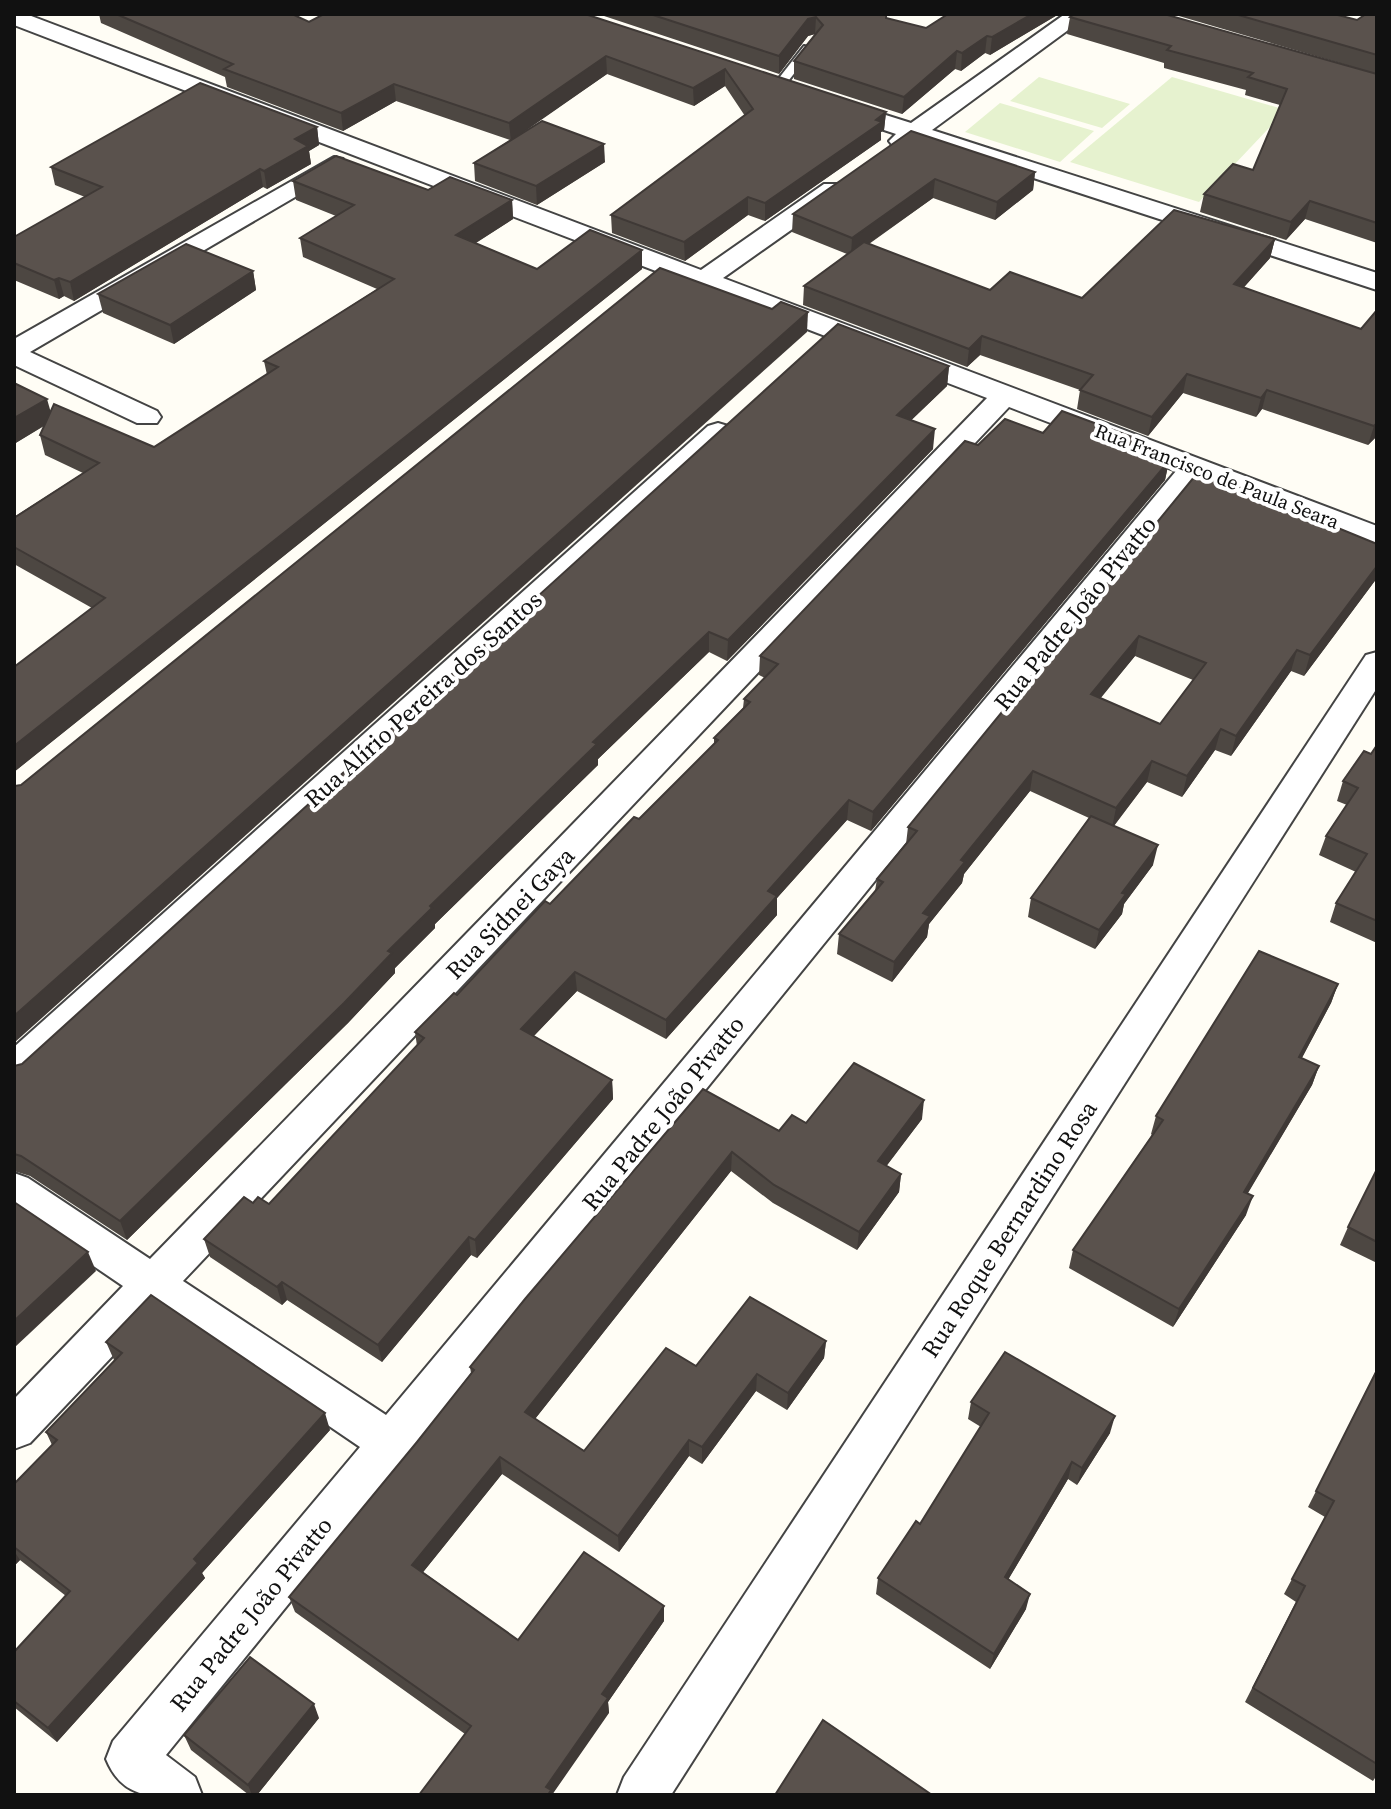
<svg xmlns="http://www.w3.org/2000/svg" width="1391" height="1809" font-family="'Source Serif 4',serif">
	<rect width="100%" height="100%" fill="#fffdf5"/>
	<g fill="#e6f2cf">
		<polygon points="1039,77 1130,104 1102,128 1010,101"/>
		<polygon points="1172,77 1286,110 1199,202 1070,162"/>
		<polygon points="1000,103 1094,131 1060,162 965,132"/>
	</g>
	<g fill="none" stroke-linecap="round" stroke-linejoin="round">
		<g stroke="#444" stroke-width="4">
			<polygon id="lane" points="804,46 814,48 782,89 774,89 772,87"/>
		</g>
		<g stroke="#444" stroke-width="4">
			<g id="street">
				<path d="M14,14h12l675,256 123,-86h18l3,5 -3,5 -119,84 654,248v20l-177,-66 -1034,1275 29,22 7,18c-42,0 -77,10 -96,-36l7,-18 247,-294 -203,-138 -127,134 -16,6v-50l109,-113 -109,-74v-39l14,5 122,81 837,-861 -973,-373zM1009,407l167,64 -790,944 -203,-134z"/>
				<polygon points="1065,14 1090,14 932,130 1377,273 1377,290 917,140 901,148 893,146 889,141 896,134 830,112 826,107 838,100 911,123"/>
				<polygon points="334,157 343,159 346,164 343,169 30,352 157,411 161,417 157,423 137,423 14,365 14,339"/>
				<polygon points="718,423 728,426 732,432 728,438 28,1081 14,1085 14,1047 708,426"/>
				<polygon points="1377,652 1377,688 671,1795 617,1795 624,1777 1366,655"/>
			</g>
		</g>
		<use href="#lane" fill="#fff" fill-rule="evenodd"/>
		<use href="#street" fill="#fff" fill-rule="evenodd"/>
	</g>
	<g fill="#4d4742" fill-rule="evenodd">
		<polygon points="99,14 292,14 309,22 585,14 886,112 884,130 881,132 881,140 765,221 748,215 685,261 612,233 611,215 745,116 725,86 694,106 607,74 514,138 605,162 537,205 475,181 474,163 510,140 396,101 343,131 227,87 225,77 101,23"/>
		<polygon points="598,14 886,14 886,18 926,28 1059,14 990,55 985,53 961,71 955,69 902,114 794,79 794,61 815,34 808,36 779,74"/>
		<polygon points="1172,14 1334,14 1357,20 1377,14 1377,74"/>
		<polygon points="1070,17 1377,74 1377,243 1305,219 1286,240 1200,212 1204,194 1253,170 1280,105 1245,95 1246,90 1164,68 1164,63 1067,34"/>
		<polygon points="317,127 319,145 309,151 311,164 267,189 263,187 74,301 64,296 59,299 14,280 14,237 85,197 55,185 51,167"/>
		<polygon points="911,131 1035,172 1033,190 995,220 933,198 869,244 990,290 1082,298 1275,239 1270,258 1243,288 1361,329 1377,310 1377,436 1368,445 1262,409 1256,417 1183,393 1148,436 1077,409 1080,390 980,355 967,367 803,305 804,286 847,254 792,232 793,214"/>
		<polygon points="293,181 428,190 512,200 513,219 476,243 537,269 642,250 642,269 14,772 14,667 92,608 14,564 14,517 83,473 45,455 40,435 44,426 14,444 14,383 51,412 154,447 267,375 264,361 377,289 303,257 300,238 336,216 296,200"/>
		<polygon points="253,271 256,290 174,344 103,313 98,294"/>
		<polygon points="949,366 947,386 911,420 933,449 727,661 709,652 598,759 598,765 435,924 435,928 395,968 395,973 348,1023 127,1240 30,1176 14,1171 14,1066 22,1064"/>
		<polygon points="1043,433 1134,446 1169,461 1165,480 871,831 847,820 777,898 777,915 666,1039 577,991 534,1036 612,1080 613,1099 477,1258 471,1255 382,1362 287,1300 282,1305 210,1257 204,1239 253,1203 269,1204 417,1046 415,1032 457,995 550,904 639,819 714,744 714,738 743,708 744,699 765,678 759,675 760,656 978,445"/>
		<path d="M1199,471l178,73v34l-73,98 -13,-5 -60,85 -16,-6 -33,47 -35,-15 -33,44 39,39 -29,39 -2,10 -27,35 -67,-32 3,-19 58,-80 -59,-27 -66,83 -2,9 -33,41 -2,13 -35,45 -55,-28 2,-20 36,-43 2,-12 29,-35 2,-17zM1135,656l58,24 -33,44 -60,-26z"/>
		<polygon points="1377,745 1377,943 1330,922 1336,903 1356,872 1319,855 1326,836 1347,805 1337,801 1343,781 1371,754"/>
		<polygon points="1338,984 1331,1003 1302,1058 1319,1066 1312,1085 1247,1194 1246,1215 1173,1327 1069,1268 1073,1250 1152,1135 1151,1134 1156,1116"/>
		<polygon points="703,1089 779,1131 806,1123 922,1119 886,1166 901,1174 899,1192 857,1250 773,1203 731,1171 535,1419 584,1451 696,1366 826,1341 824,1358 787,1410 756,1391 702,1464 689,1456 619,1552 502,1474 423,1572 518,1640 664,1621 608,1702 609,1713 465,1734 295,1612 289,1597 417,1442 471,1373 470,1367"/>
		<polygon points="1377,1171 1377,1263 1340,1245 1348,1227"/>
		<polygon points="106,1342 330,1430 202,1573 205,1578 57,1742 14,1707 14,1652 66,1596 20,1560 14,1566 14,1484 52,1445 46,1432 114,1360"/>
		<polygon points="1377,1370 1377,1775 1373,1781 1245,1702 1296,1602 1284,1594 1325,1517 1308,1507"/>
		<polygon points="971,1402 1110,1433 1077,1485 1068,1479 1008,1580 1026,1609 990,1669 876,1594 878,1578 920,1524 981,1427 968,1419"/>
		<polygon points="319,1718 257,1795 249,1795 191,1750 184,1735"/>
	</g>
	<g fill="#3f3936">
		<polygon points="1032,14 1059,14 990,55 992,37"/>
		<polygon points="816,17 815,34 808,36 779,74 779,56 808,19"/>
		<polygon points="987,36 985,53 961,71 962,53"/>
		<polygon points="957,51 955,69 902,114 904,97"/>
		<polygon points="606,56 607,74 511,141 509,123"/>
		<polygon points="725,69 725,86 694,106 693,88"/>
		<polygon points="394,84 396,101 343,131 341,113"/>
		<polygon points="886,112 884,130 881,132 881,140 765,221 765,203"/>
		<polygon points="317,127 319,145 309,151 311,164 267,189 264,171 295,139"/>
		<polygon points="604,144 605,162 537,205 536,186"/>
		<polygon points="260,169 263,187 74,301 70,282"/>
		<polygon points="1035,172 1033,190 995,220 997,202"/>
		<polygon points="935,179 933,198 851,256 852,238"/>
		<polygon points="748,197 748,215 685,261 684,242"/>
		<polygon points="512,200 513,219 458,254 456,235"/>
		<polygon points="1310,201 1305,219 1286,240 1291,222"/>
		<polygon points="1275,239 1270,258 1230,303 1234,284"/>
		<polygon points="642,250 642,269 14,772 14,746"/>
		<polygon points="253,271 256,290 174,344 170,325"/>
		<polygon points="59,278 64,296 59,299 54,280"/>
		<polygon points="808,312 807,332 14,1043 14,1016"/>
		<polygon points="982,336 980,355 967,367 969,349"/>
		<polygon points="949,366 947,386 896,435 897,415"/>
		<polygon points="1187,374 1183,393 1148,436 1152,417"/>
		<polygon points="1267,390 1262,409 1256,417 1261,398"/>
		<polygon points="47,399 53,420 14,444 14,418"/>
		<polygon points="1377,423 1377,436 1368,445 1374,426"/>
		<polygon points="935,429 933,449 727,661 728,640"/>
		<polygon points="1169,461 1165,480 871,831 873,812"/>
		<polygon points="1377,566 1377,578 1304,676 1310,655"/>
		<polygon points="709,632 709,652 598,759 598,765 435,924 435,928 395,968 395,973 348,1023 127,1240 120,1221 388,951 430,906 593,742"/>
		<polygon points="1139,636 1135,656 1087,715 1091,694"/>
		<polygon points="1297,650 1291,671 1231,756 1236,736"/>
		<polygon points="1221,729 1215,750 1182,797 1187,776"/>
		<polygon points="1152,761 1147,782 1112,828 1116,808"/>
		<polygon points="1033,771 1030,791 964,874 962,883 929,924 927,937 892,982 894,962 923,913 961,860"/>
		<polygon points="849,800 847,820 777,898 777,915 666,1039 666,1020 768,891"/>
		<polygon points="1158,845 1153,865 1124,904 1122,914 1095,949 1099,930 1122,893"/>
		<polygon points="575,972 577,991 523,1047 521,1029"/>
		<polygon points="1338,984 1331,1003 1292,1076 1299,1057"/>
		<polygon points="1319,1066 1312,1085 1238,1210 1244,1192"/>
		<polygon points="612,1080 613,1099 477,1258 475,1240"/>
		<polygon points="924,1100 922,1119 876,1180 878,1161"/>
		<polygon points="732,1152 731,1171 527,1429 525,1412"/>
		<polygon points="901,1174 899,1192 857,1250 859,1232"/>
		<polygon points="1253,1196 1246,1215 1173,1327 1179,1309"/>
		<polygon points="469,1237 471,1255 382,1362 378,1345"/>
		<polygon points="88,1252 96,1271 14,1348 14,1321"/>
		<polygon points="282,1282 287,1300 282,1305 277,1287"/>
		<polygon points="826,1341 824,1358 787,1410 788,1393"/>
		<polygon points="757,1374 756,1391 702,1464 702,1447"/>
		<polygon points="325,1413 330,1430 202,1573 205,1578 57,1742 48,1728 194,1559"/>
		<polygon points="1115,1416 1110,1433 1077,1485 1082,1468"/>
		<polygon points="689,1440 689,1456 619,1552 618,1536"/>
		<polygon points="500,1457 502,1474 416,1581 412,1565"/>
		<polygon points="1072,1462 1068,1479 1000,1593 1005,1577"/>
		<polygon points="14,1551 20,1560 14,1566"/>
		<polygon points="1030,1594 1026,1609 990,1669 994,1654"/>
		<polygon points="664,1606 664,1621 608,1702 609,1713 552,1795 547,1795 546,1787 602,1694"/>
		<polygon points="314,1704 319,1718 257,1795 252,1795 248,1785"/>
	</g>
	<g fill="#5a524d" stroke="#3f3936" stroke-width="2" fill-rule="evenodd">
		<polygon points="116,14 292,14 309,22 324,14 585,14 886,112 876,120 882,122 765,203 748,197 684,242 611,215 753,109 725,69 693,88 606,56 509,123 394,84 341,113 224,69 233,64"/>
		<polygon points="650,14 886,14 886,18 926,28 948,14 1032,14 992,37 987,36 962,53 957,51 904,97 794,61 823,25 816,17 808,19 779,56"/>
		<polygon points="1074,14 1164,14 1377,74 1377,223 1310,201 1291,222 1204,194 1233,164 1253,170 1287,89 1248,77 1253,73 1167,50 1171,46 1070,17"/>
		<polygon points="1235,14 1334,14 1357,20 1366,14 1377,14 1377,55"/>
		<polygon points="200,83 317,127 295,139 308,146 264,171 260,169 70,282 59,278 54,280 14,263 14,237 102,187 51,167"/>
		<polygon points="542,121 604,144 536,186 474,163"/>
		<polygon points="911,131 1035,172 997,202 935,179 852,238 793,214"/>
		<polygon points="336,156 428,190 450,177 512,200 456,235 537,269 590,230 642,250 14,746 14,667 105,598 14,547 14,518 99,463 40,435 54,404 154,447 278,367 264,361 394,279 300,238 354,205 293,181"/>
		<polygon points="1174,210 1275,239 1234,284 1361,329 1377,310 1377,423 1374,426 1267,390 1261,398 1187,374 1152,417 1080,390 1093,375 982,336 969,349 804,286 864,242 990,290 1010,272 1082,298"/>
		<polygon points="186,244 253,271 170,325 98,294"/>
		<polygon points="660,268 772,309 781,302 808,312 14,1016 14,786 21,785"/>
		<polygon points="838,324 949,366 897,415 935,429 728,640 709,632 593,742 597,744 430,906 432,908 388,951 392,953 344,1003 120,1221 21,1156 14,1154 14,1066 22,1064"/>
		<polygon points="14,383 47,399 14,418"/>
		<polygon points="1062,411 1135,438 1131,444 1169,461 873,812 849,800 768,891 777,896 666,1020 575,972 521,1029 612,1080 475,1240 469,1237 378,1345 282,1282 277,1287 204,1239 244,1197 253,1203 258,1197 269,1204 424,1038 415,1032 454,993 457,995 545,901 550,904 634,817 639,819 718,740 714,738 750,702 744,699 778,664 760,656 965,441 978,445 1005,419 1043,433"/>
		<path d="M1199,471l178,73v22l-67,89 -13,-5 -61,86 -15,-7 -34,47 -35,-15 -36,47 -83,-37 -72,89 4,2 -42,51 7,3 -36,46 -55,-28 44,-52 -6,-3 40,-48 -9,-4zM1139,636l67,27 -46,61 -69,-30z"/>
		<polygon points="1377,745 1377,921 1336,903 1367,854 1326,836 1358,788 1343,781 1364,751 1371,754"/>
		<polygon points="1091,816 1158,845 1122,893 1126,894 1099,930 1031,898"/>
		<polygon points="1259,951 1338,984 1299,1057 1319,1066 1244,1192 1253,1196 1179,1309 1073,1250 1163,1120 1156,1116"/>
		<polygon points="854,1063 924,1100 878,1161 901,1174 859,1232 774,1185 732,1152 525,1412 584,1451 666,1348 696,1366 750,1297 826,1341 788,1393 757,1374 702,1447 689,1440 618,1536 500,1457 412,1565 518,1640 584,1552 664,1606 602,1694 608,1698 546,1787 551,1790 548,1795 419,1795 471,1726 289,1597 417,1442 474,1370 470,1367 525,1299 703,1089 779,1131 792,1115 806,1123"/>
		<polygon points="1376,1171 1377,1171 1377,1242 1348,1227"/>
		<polygon points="14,1202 88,1252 14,1321"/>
		<polygon points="151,1295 325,1413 194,1559 198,1563 48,1728 14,1701 14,1652 70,1591 14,1547 14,1484 57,1440 46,1432 122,1353 106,1342"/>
		<polygon points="1005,1352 1115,1416 1082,1468 1072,1462 1005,1577 1030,1594 994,1654 878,1578 916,1521 920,1524 989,1413 971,1402"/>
		<polygon points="1377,1370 1377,1764 1253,1688 1305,1586 1292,1579 1334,1501 1316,1491"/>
		<polygon points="250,1657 314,1704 248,1785 184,1735"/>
		<polygon points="823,1720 932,1795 775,1795"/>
	</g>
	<g text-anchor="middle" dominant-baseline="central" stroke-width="8" stroke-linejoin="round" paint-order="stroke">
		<g font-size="20" fill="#111" stroke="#fff">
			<text transform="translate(1217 476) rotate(21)">Rua Francisco de Paula Seara</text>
		</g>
		<g font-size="24" fill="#111" stroke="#fff">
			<text transform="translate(1075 613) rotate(-51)">Rua Padre João Pivatto</text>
			<text transform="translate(423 699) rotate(-42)">Rua Alírio Pereira dos Santos</text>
			<text transform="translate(510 913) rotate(-46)">Rua Sidnei Gaya</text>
			<text transform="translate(663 1113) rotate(-51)">Rua Padre João Pivatto</text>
			<text transform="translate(1009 1229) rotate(-57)">Rua Roque Bernardino Rosa</text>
			<text transform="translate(251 1614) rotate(-51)">Rua Padre João Pivatto</text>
		</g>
	</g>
	<rect width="1391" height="1809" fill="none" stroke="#111111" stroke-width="32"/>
</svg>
